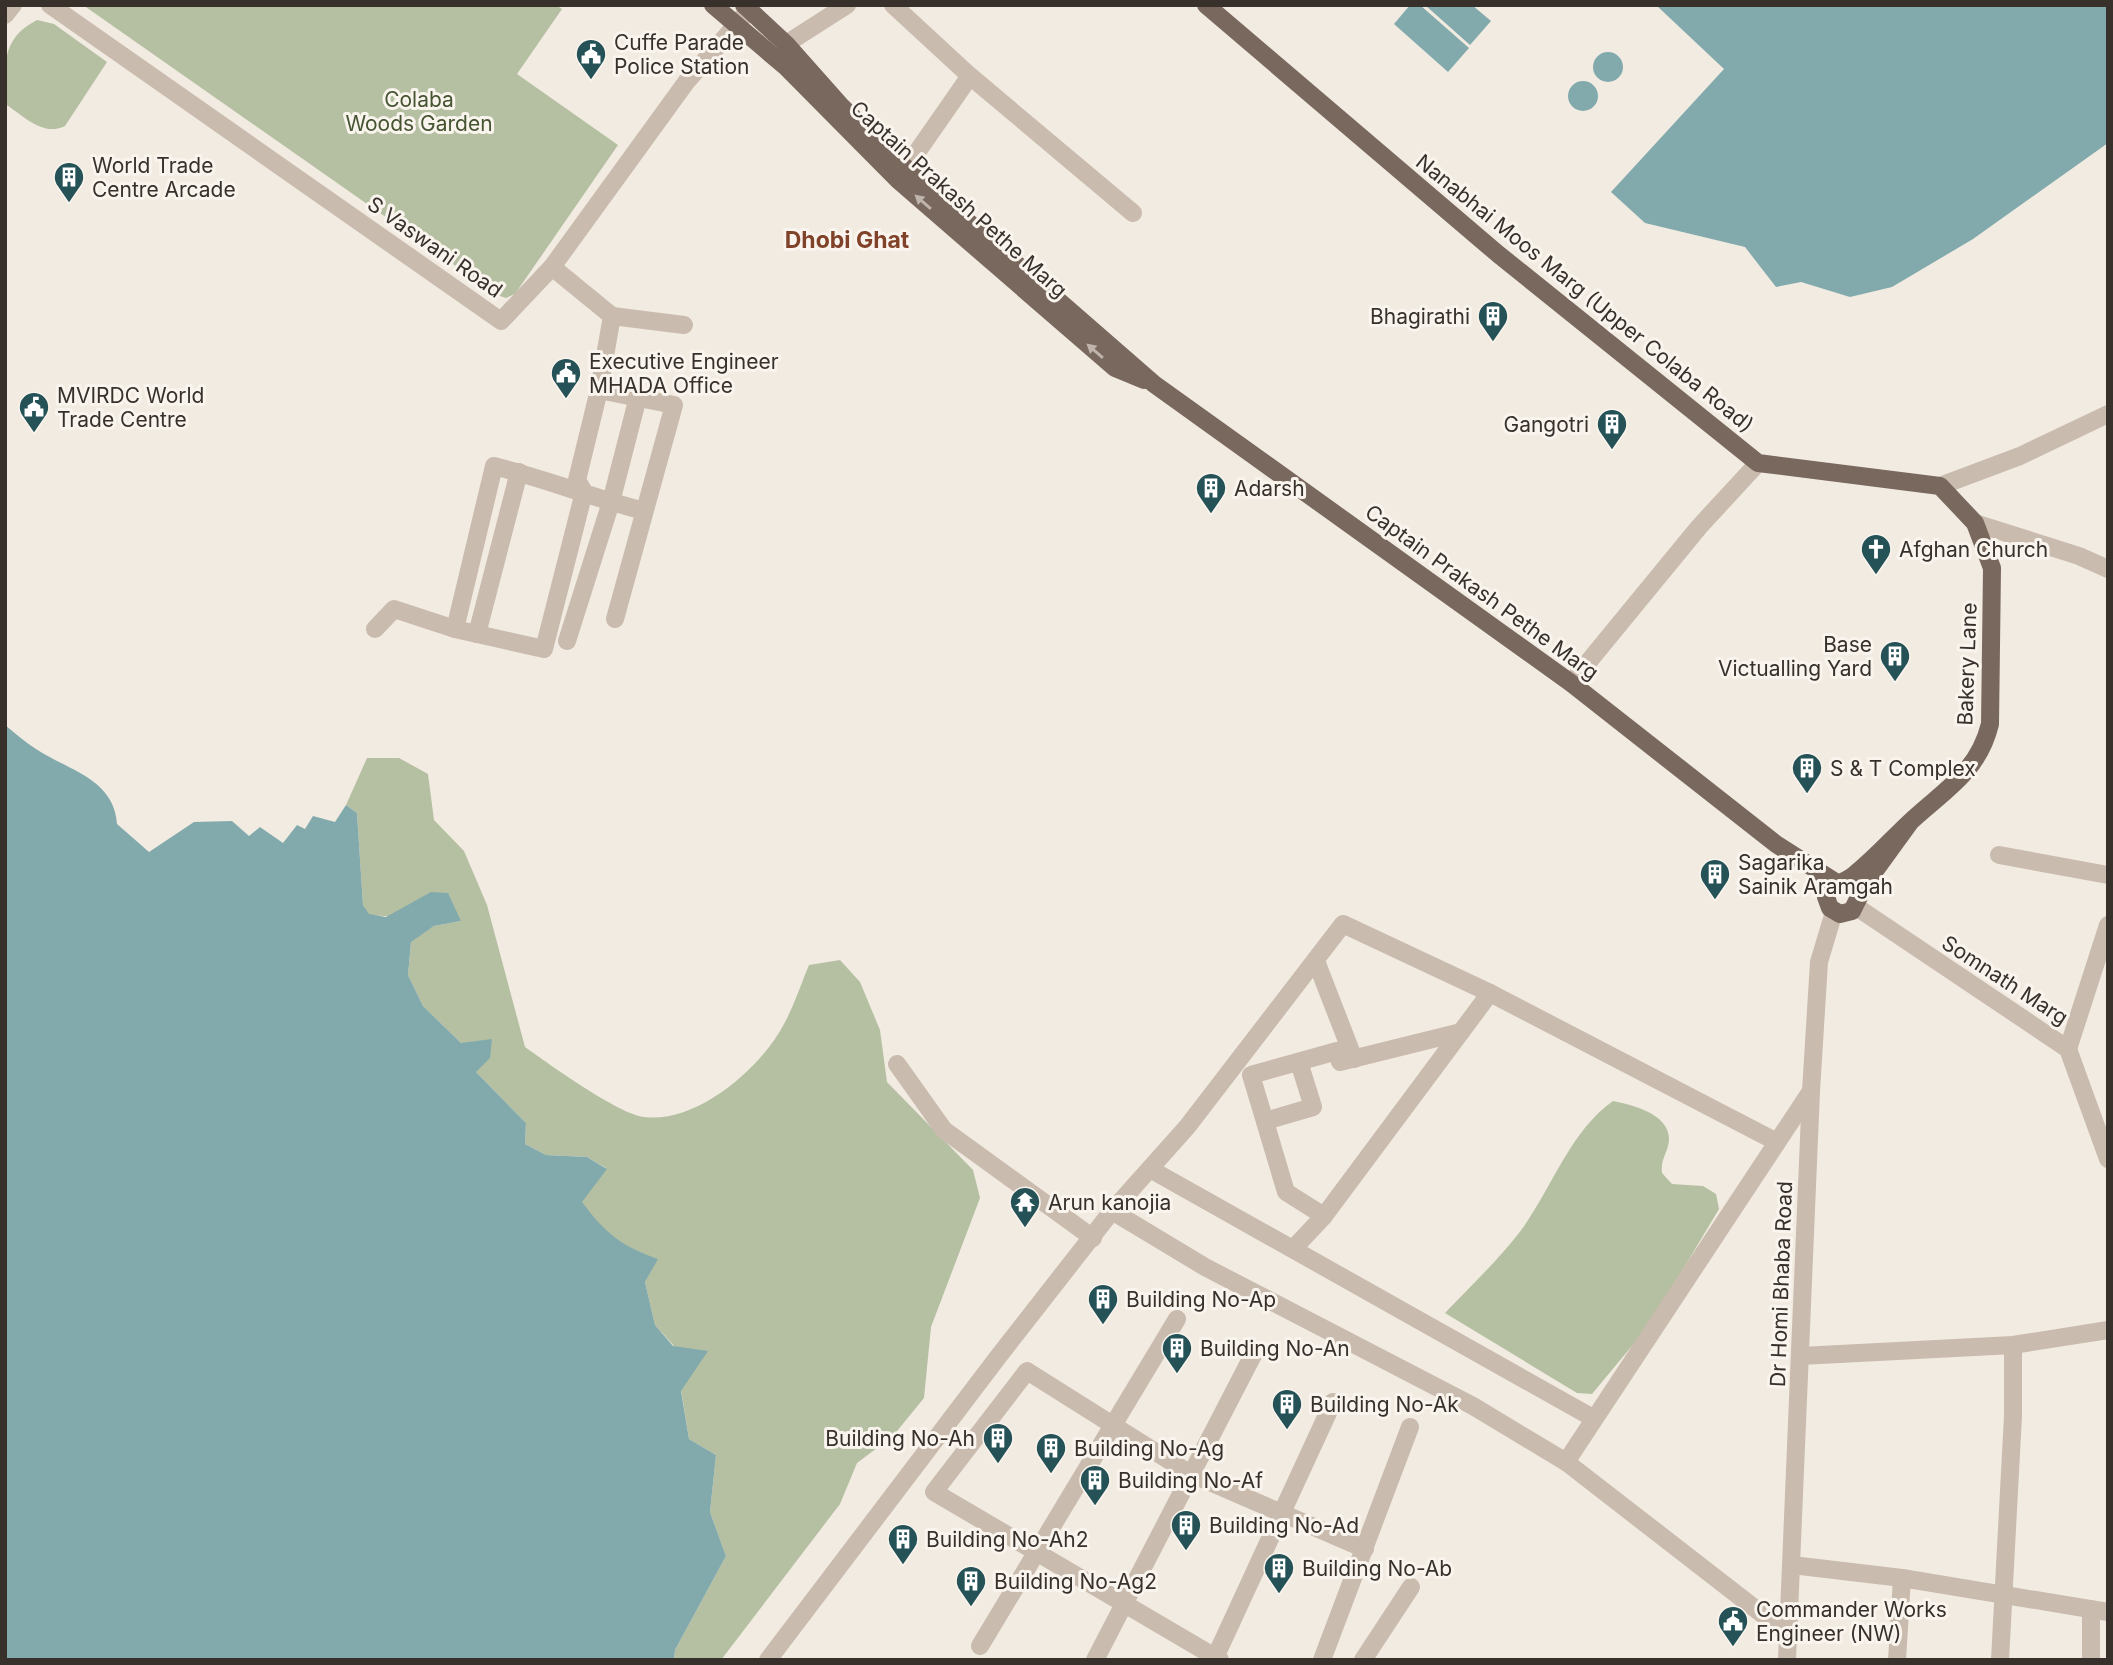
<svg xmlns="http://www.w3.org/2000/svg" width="2113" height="1665" font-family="Inter,sans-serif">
	<rect width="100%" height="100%" fill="#f2ebe1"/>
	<g fill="#b5c0a2">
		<polygon points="83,5 556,5 562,9 517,74 618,145 515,294 506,298 497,295"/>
		<path d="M37,20l17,4 53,38 -42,64c-22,11 -41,-10 -60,-22 0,-38 -5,-65 32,-84z"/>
		<path d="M367,758h32l29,16 6,46 30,31 23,54 38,142c24,17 93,67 119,70 53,7 117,-49 140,-93 10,-18 17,-40 25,-59l31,-5 20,22 20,48 7,52 86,88 7,28 -49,129 -7,71 -31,38 -36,27 -17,41 -119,156h-47l1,-10 51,-94 -16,-44 6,-57 -27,-16 -15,-93 -19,-21 -10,-43 12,-23c-37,-13 -53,-26 -76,-57l25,-34 -19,-11 -41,-2 -21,-11 1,-21 -50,-51 -15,-29 -38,-37 -15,-31 3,-34 23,-15 27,-5 -92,-6 -6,-10 -6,-92 -11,-8z"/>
		<path d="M1613,1101c21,4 63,15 55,45 -3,11 -7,14 -6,27l10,11 31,2 13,8 3,15 -68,114 -59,71 -15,-1 -132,-80c25,-26 52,-52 74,-80 32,-42 50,-101 94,-132z"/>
	</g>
	<g fill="#82aaad">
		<polygon points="1410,5 1420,5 1469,48 1448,72 1394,24"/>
		<polygon points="1425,5 1472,5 1491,21 1470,45"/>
		<polygon points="1656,5 2108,5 2108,143 1973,239 1892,287 1850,297 1801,282 1776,287 1745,247 1645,223 1611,192 1724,69"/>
		<circle cx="1608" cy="67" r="15"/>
		<circle cx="1583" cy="96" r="15"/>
		<path d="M5,725c10,8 20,17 31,24 31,21 78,29 81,75l32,28 45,-30 38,-1 17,15 11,-9 23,16 14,-18 8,4 8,-13 22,6 11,-17 11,8 6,92 6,9 17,3 45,-25 17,1 13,28 -27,5 -23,16 -3,33 15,31 38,37 31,-4 -2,19 -14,14 50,51 -1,21 21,11 41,2 20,12 -25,33c23,31 39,44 76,57l-13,23 10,43 18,21 35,5 -27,40 8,48 27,16 -6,57 16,44 -51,94 -1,10h-669z"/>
	</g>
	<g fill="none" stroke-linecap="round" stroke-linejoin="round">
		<g stroke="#c9bbad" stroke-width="18">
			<polyline points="50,5 501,321 552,267 687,81 750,9"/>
			<polyline points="893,5 970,76 1133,213"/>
			<polyline points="5,15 13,5"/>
			<polyline points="786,44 847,5"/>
			<polyline points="906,168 970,76"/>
			<path d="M552,267l60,49 -13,74 -22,90 7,12 -40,157 -89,-20 39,-163c51,13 100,32 150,45"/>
			<polyline points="612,316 684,325"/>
			<polyline points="599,390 674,405 615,619"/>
			<polyline points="1940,486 2020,456 2108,414"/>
			<polyline points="1975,523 2079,556 2108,569"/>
			<polyline points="375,629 394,609 455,629"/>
			<polyline points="477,634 519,472"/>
			<polyline points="567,641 611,502 638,397"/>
			<polyline points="1571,683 1699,527 1758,463"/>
			<polyline points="1999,855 2108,875"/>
			<polyline points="1855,906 2068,1049 2108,1159"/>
			<polyline points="1316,961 1354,1059"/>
			<polyline points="2068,1049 2108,925"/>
			<polyline points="897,1064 944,1130 1093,1238"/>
			<polyline points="1265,1121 1313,1107 1299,1062"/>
			<polyline points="1150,1169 1593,1418"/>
			<polyline points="1112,1211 1205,1267 1473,1406 1566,1462 1788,1634"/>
			<polyline points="1324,1216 1286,1192 1251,1075 1337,1051 1340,1062 1461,1032"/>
			<polyline points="1293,1249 1324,1216 1490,993 1777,1142"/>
			<polyline points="1801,1356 2013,1345 2108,1330"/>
			<polyline points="1566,1462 1811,1091"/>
			<polyline points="1792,1565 1902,1578 2108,1612"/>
			<polyline points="980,1646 1177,1319"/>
			<polyline points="768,1660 998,1357 1112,1211 1187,1127 1343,924 1490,993"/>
			<polyline points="1095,1660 1253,1355"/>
			<polyline points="1214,1660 1333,1402"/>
			<polyline points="1220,1660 934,1492 1027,1371 1189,1473 1365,1549"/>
			<polyline points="1322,1660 1410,1427"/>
			<polyline points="1363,1660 1411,1587"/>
			<polyline points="1787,1660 1811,1091 1819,962 1834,912"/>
			<polyline points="1897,1660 1902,1578"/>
			<polyline points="2000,1660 2013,1416 2013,1345"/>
			<polyline points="2091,1660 2091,1609"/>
		</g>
		<g stroke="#79685e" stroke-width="18">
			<polyline points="713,5 786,67 898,180 1115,368 1144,380"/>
			<polyline points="744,5 786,44 841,106 906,168 1154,384 1571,683 1776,844 1837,883"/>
			<path d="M1206,5l292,249 260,209 182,23 35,37 17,45 -2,156c-12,49 -46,66 -81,99 -18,17 -35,36 -55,52 -10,9 -23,7 -28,22l4,11 10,6 12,-3 14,-28 45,-62"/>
		</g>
	</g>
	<defs><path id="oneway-solid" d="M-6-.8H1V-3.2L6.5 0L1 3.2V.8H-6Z" transform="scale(1.75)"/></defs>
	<g fill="#bfb5ad">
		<use href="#oneway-solid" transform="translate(923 202) rotate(-139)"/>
		<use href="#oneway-solid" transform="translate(1095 351) rotate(-139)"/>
	</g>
	<defs>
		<g id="civic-pin" transform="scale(1.575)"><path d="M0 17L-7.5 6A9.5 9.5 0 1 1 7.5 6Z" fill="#245257" stroke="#f9f4ed"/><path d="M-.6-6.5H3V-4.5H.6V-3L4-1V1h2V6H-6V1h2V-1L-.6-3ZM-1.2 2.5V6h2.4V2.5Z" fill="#fff"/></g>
		<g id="building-pin" transform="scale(1.575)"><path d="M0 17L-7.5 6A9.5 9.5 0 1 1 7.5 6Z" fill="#245257" stroke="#f9f4ed"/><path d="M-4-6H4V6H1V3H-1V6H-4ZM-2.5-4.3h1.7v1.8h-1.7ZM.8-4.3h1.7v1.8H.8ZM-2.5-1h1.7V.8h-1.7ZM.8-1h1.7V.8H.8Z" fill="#fff"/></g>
		<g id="church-pin" transform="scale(1.575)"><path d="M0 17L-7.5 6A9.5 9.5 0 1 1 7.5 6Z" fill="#245257" stroke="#f9f4ed"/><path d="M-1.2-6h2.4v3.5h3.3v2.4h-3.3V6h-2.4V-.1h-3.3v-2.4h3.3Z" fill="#fff"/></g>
		<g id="temple-pin" transform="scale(1.575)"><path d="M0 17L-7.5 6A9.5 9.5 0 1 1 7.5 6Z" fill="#245257" stroke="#f9f4ed"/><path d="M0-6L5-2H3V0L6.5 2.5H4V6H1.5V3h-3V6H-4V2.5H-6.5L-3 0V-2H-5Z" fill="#fff"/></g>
	</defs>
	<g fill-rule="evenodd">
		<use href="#civic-pin" x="591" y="54"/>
		<use href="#building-pin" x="69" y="177"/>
		<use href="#building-pin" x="1493" y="316"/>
		<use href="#civic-pin" x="566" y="373"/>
		<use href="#civic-pin" x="34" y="407"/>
		<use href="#building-pin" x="1612" y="424"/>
		<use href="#building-pin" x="1211" y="488"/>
		<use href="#church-pin" x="1876" y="549"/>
		<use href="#building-pin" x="1895" y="656"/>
		<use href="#building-pin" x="1807" y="768"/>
		<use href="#building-pin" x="1715" y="874"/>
		<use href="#temple-pin" x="1025" y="1202"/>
		<use href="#building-pin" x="1103" y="1299"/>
		<use href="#building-pin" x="1177" y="1348"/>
		<use href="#building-pin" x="1287" y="1404"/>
		<use href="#building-pin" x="998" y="1438"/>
		<use href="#building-pin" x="1051" y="1448"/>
		<use href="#building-pin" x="1095" y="1480"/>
		<use href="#building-pin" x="1186" y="1525"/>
		<use href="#building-pin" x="903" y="1539"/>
		<use href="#building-pin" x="1279" y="1568"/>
		<use href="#building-pin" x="971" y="1581"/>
		<use href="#civic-pin" x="1733" y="1621"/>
	</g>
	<g text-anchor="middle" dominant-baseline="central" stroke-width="6" stroke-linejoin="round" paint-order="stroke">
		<g font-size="21" fill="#38302b" stroke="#f9f4ed" text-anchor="start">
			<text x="614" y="42">Cuffe Parade<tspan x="614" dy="24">Police Station</tspan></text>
			<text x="92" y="165">World Trade<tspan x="92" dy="24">Centre Arcade</tspan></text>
			<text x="1470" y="316" text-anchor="end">Bhagirathi</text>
			<text x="589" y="361">Executive Engineer<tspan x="589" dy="24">MHADA Office</tspan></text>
			<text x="57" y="395">MVIRDC World<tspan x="57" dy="24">Trade Centre</tspan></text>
			<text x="1589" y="424" text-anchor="end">Gangotri</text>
			<text x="1234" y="488">Adarsh</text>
			<text x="1899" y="549">Afghan Church</text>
			<text x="1872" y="644" text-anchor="end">Base<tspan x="1872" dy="24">Victualling Yard</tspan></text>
			<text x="1830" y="768">S &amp; T Complex</text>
			<text x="1738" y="862">Sagarika<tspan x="1738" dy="24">Sainik Aramgah</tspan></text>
			<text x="1048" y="1202">Arun kanojia</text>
			<text x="1126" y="1299">Building No-Ap</text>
			<text x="1200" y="1348">Building No-An</text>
			<text x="1310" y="1404">Building No-Ak</text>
			<text x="975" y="1438" text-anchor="end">Building No-Ah</text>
			<text x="1074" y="1448">Building No-Ag</text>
			<text x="1118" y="1480">Building No-Af</text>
			<text x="1209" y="1525">Building No-Ad</text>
			<text x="926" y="1539">Building No-Ah2</text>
			<text x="1302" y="1568">Building No-Ab</text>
			<text x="994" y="1581">Building No-Ag2</text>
			<text x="1756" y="1609">Commander Works<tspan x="1756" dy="24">Engineer (NW)</tspan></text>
		</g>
		<g font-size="21" fill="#465531" stroke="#f9f4ed">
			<text x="419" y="99">Colaba<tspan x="419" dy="24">Woods Garden</tspan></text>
		</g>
		<g font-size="21" fill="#38302b" stroke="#f9f4ed">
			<text transform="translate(959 199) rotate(42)">Captain Prakash Pethe Marg</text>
			<text transform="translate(435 247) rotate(35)">S Vaswani Road</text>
			<text transform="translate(1585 293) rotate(39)">Nanabhai Moos Marg (Upper Colaba Road)</text>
			<text transform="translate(1482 592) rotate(36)">Captain Prakash Pethe Marg</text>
			<text transform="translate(1967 664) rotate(-88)">Bakery Lane</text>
			<text transform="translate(2005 980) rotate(33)">Somnath Marg</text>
			<text transform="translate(1781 1284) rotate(-88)">Dr Homi Bhaba Road</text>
		</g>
		<g font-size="23" font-weight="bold" fill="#81422a" stroke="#f9f4ed">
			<text x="847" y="240">Dhobi Ghat</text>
		</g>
	</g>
	<rect width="2113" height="1665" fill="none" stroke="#38302b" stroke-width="14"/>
</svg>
